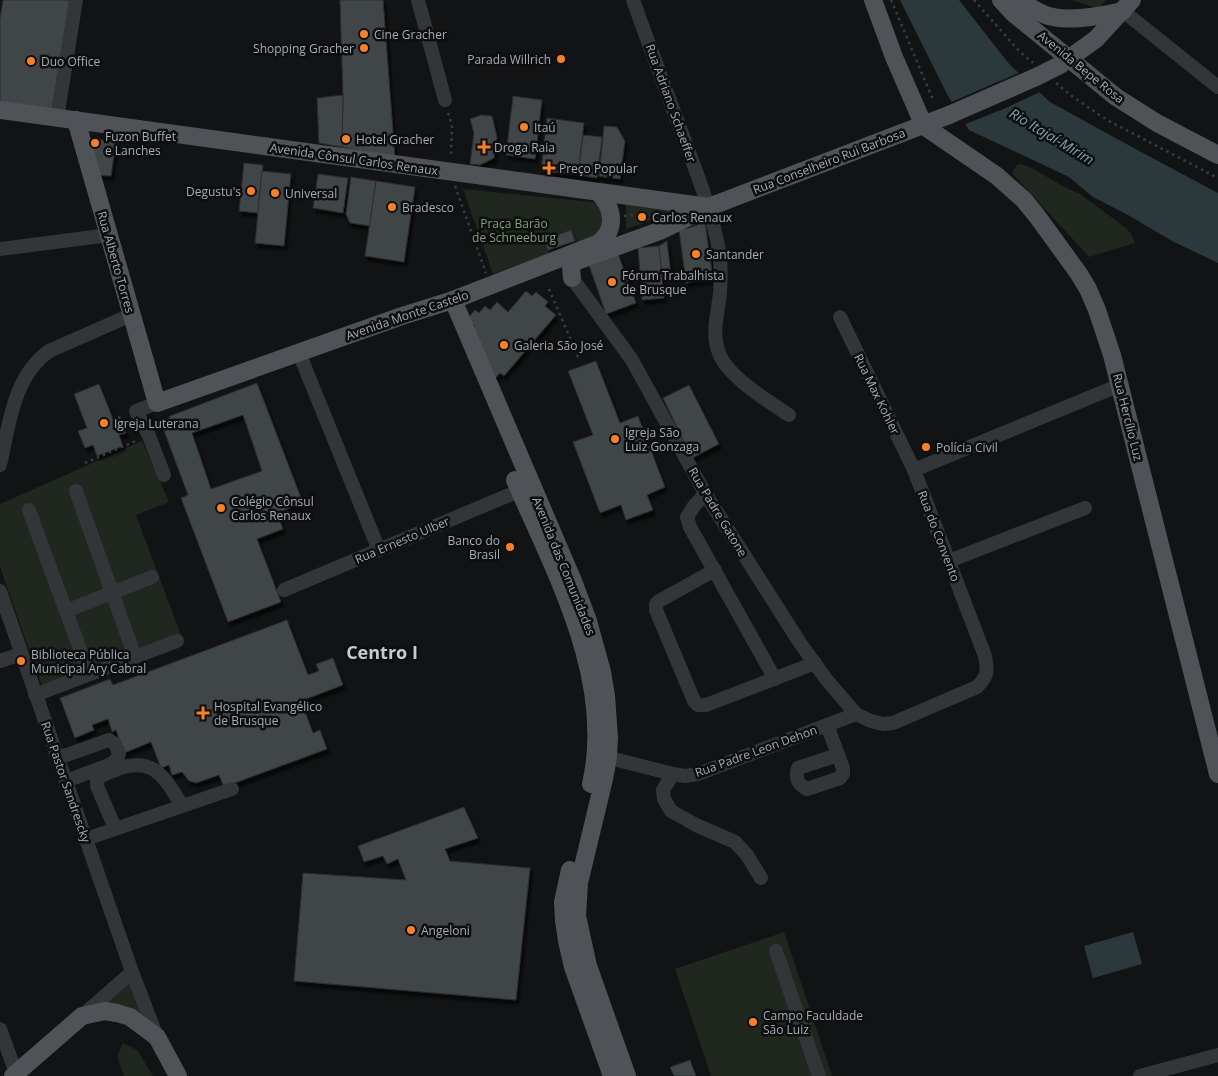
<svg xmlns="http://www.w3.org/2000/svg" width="1218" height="1076" font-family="'Open Sans',sans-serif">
	<defs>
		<filter id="shadow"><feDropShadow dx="2.5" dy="4.5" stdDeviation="1" flood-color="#0009"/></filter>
	</defs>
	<rect width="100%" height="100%" fill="#121314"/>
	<g fill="#1f271f">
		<polygon points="1072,0 1106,0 1098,9"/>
		<polygon points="1021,164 1032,168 1063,186 1080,194 1126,228 1131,234 1135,243 1089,257 1012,173 1017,165"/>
		<polygon points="463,189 602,203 602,230 593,240 493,274"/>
		<polygon points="626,204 680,211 626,229"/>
		<polygon points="142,441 169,502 136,515 184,643 45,695 0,567 0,504"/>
		<polygon points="784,932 832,1076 711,1076 675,969"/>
		<polygon points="131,981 145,1019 106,1004"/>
		<polygon points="123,1043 137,1050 153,1076 124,1076 117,1056"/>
	</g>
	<g fill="#2b393d">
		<polygon points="900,0 959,0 1010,65 1050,102 1141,152 1218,193 1218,263 1172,241 1128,215 1093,197 1069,177 969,130 948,96"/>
		<polygon points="1133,932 1142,964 1093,978 1084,946"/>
	</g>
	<polygon fill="#121314" points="1021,72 1042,91 1006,108 963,125 949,103"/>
	<g fill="#414447" stroke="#2c2d30" fill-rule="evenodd" filter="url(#shadow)">
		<polygon points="3,0 73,0 54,112 0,103 0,19"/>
		<polygon points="340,0 383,0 395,158 342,147 343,95"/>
		<polygon points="343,95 342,147 319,143 317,98"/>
		<polygon points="513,96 542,100 535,159 506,155"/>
		<polygon points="481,115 492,116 497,137 494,158 480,165 470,164 474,133 470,119"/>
		<polygon points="547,118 584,123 578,175 541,171"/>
		<polygon points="604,126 617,127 625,141 620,179 599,176"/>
		<polygon points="583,135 602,137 597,178 578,175"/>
		<polygon points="88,138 116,142 111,176 94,175"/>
		<polygon points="244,163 263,165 258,213 239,211"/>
		<polygon points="262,171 291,174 284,246 255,243"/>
		<polygon points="318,174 348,178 343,213 313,208"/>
		<polygon points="351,177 376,181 370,226 350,223 346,214"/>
		<polygon points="376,181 415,187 404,262 365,256"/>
		<polygon points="705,222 713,279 686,283 679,230 689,228"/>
		<polygon points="571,230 575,241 548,250 544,240"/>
		<polygon points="667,241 671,275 662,276 659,246"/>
		<polygon points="659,246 664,298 642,300 638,248"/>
		<polygon points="617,251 636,303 606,314 588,262"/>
		<polygon points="526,291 532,296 536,292 548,302 545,306 556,315 504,376 500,373 491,383 471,330 475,326 467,319 475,310 479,313 485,306 490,310 497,302 508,312"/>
		<polygon points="596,361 620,423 638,416 665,487 647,495 653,510 626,520 621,505 600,513 573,442 593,435 568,371"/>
		<path d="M257,383l46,120 -26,10 6,16 -26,10 24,63 -53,20 -47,-124 7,-3 -25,-67 7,-12zM243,415l19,56 -51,18 -19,-56z"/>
		<polygon points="99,384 113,419 120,416 126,433 119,435 123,446 97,456 93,445 85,448 78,431 87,428 74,394"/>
		<polygon points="689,385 719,444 692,458 663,398"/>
		<polygon points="287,620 308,675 319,671 316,664 333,658 343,685 301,701 313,733 320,730 327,749 224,787 219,775 196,783 189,781 182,772 172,775 169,765 161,768 151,742 124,753 116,730 112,732 108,719 92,725 94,730 75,738 60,698 110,679 113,685"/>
		<polygon points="464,807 478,838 445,849 450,861 530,868 516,1000 294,981 303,873 406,880 398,859 387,864 383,856 364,862 358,846"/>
		<polygon points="690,1060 696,1076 674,1076 670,1067"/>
	</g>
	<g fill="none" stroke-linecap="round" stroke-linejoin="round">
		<g stroke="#393d40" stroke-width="2.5" stroke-dasharray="2.5 4" stroke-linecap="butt">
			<polyline points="891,0 934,102"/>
			<polyline points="974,0 1019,51 1033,63"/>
			<polyline points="1056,83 1073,97 1107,120 1218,178"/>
			<polyline points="448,113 452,125 451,157"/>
			<polyline points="455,186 486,273"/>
			<polyline points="624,216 643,214"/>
			<polyline points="549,289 579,359"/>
			<polyline points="85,463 138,440"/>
		</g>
		<g stroke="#333639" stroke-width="14">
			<polyline points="418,0 445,100"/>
			<path d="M633,0c16,45 33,90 50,136 14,38 29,75 36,115 2,13 2,29 1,42 -2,20 -9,41 -1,60 8,23 50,49 70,62"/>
			<polyline points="1123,11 1218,87"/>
			<polyline points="57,118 76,0"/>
			<polyline points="0,249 109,235"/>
			<path d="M572,278l60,82 74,135 94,148 26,36 30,35 15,7 12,3 10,-1 84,-36c11,-12 11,-14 8,-31l-71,-186 -74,-153"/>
			<polyline points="299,353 379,550"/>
			<polyline points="157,403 136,411 149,436 164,475"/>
			<path d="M0,465c9,-40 13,-88 49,-114l82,-36"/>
			<polyline points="914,470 1120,385"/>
			<polyline points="76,491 135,657"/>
			<polyline points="705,494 694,506 687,517 690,527 775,679"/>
			<polyline points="29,510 89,674"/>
			<polyline points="949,561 1085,508"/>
			<polyline points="715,570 659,601 656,604 656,610 694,701 698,705 706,705 815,663"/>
			<polyline points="284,590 528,487"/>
			<polyline points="0,591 132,972 157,1037"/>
			<polyline points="66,611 152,577"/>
			<polyline points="0,661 21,654"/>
			<polyline points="35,695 177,641"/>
			<path d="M827,725l16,43v6l-3,4 -33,11c-10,-5 -12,-11 -9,-21l40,-13"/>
			<polyline points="598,755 673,774 685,776 698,774 856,714"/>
			<polyline points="58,758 109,740 115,744 119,753 117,760 109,765 66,781"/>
			<polyline points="673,774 663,790 664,799 671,811 696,825 735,842 747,855 761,878"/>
			<path d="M115,828l-18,-42v-7c6,-5 14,-7 21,-10 37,-13 46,9 64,36"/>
			<polyline points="86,839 232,789"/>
			<polyline points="776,951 819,1076"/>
			<polyline points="82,1016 132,972"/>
			<polyline points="0,1029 16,1073"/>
			<polyline points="1140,1076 1218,1055"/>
		</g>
		<g stroke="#4f5358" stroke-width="18">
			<polyline points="873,0 894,57 924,126"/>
			<polyline points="1001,0 1013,13 1116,97 1157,123 1218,155"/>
			<path d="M1021,0c6,5 13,10 20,13 21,11 60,3 82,-2"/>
			<polyline points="1096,39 1132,0"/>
			<polyline points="0,110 709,207"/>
			<path d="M76,120l81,283 245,-87 51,-16 144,-56c20,-13 17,-36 1,-52"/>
			<polyline points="924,126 997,176 1024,200 1037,216 1079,274 1088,289 1097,310 1112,355 1218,774"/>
			<polyline points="572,278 571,267 574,262 662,230 709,207 949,115"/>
			<polyline points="453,300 573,581 588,621 602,672 606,696 609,737 608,757 604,779 579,883 577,916 588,966 627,1076"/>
			<path d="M515,480c40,93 100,199 76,304"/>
			<polyline points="570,870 563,902 564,920 567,941 573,967 612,1076"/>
			<polyline points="13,1076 82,1016 105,1011 117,1013 130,1017 157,1037 178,1076"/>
		</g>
		<polyline stroke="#4f5358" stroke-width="18" points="949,115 1036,77 1060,65 1096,39"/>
	</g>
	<g fill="#f88127" stroke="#0e0e0f" stroke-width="2">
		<circle cx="364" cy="34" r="5"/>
		<circle cx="364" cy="48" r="5"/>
		<circle cx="561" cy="59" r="5"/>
		<circle cx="31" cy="61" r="5"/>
		<circle cx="524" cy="127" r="5"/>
		<circle cx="346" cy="139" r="5"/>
		<circle cx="95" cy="143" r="5"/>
		<path d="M481.5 139.5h5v5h5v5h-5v5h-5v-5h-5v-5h5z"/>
		<path d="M546.5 160.5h5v5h5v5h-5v5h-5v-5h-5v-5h5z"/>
		<circle cx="251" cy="191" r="5"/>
		<circle cx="275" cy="193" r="5"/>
		<circle cx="392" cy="207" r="5"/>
		<circle cx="642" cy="217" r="5"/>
		<circle cx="696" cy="254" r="5"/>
		<circle cx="612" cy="282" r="5"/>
		<circle cx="504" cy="345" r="5"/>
		<circle cx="104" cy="423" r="5"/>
		<circle cx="615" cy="439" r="5"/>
		<circle cx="926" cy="447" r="5"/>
		<circle cx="221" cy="508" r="5"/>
		<circle cx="510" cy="547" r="5"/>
		<circle cx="21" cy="661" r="5"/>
		<path d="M200.5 705.5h5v5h5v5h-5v5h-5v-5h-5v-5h5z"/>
		<circle cx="411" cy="930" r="5"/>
		<circle cx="753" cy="1022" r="5"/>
	</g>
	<g text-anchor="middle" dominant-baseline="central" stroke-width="5" stroke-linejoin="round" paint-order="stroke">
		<g font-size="12" fill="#a3adb5" stroke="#0e0e0f" text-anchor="start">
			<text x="374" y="34">Cine Gracher</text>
			<text x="354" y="48" text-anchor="end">Shopping Gracher</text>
			<text x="551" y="59" text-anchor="end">Parada Willrich</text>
			<text x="41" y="61">Duo Office</text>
			<text x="534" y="127">Itaú</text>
			<text x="105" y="136">Fuzon Buffet<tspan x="105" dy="14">e Lanches</tspan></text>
			<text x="356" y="139">Hotel Gracher</text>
			<text x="494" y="147">Droga Raia</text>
			<text x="559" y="168">Preço Popular</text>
			<text x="241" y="191" text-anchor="end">Degustu's</text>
			<text x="285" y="193">Universal</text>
			<text x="402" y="207">Bradesco</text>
			<text x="652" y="217">Carlos Renaux</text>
			<text x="706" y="254">Santander</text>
			<text x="622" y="275">Fórum Trabalhista<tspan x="622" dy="14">de Brusque</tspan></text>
			<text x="514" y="345">Galeria São José</text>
			<text x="114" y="423">Igreja Luterana</text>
			<text x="625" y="432">Igreja São<tspan x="625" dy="14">Luiz Gonzaga</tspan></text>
			<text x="936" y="447">Polícia Civil</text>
			<text x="231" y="501">Colégio Cônsul<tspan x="231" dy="14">Carlos Renaux</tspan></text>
			<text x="500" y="540" text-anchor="end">Banco do<tspan x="500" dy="14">Brasil</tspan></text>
			<text x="31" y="654">Biblioteca Pública<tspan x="31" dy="14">Municipal Ary Cabral</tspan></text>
			<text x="214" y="706">Hospital Evangélico<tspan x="214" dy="14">de Brusque</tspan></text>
			<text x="421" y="930">Angeloni</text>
			<text x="763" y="1015">Campo Faculdade<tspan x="763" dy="14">São Luiz</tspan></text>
		</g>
		<g font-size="12" fill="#a3adb5" stroke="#0e0e0f">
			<text transform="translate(1081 67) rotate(39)">Avenida Bepe Rosa</text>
			<text transform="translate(671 103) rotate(70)">Rua Adriano Schaeffer</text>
			<text transform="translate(354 159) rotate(8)">Avenida Cônsul Carlos Renaux</text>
			<text transform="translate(829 161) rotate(-21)">Rua Conselheiro Rui Barbosa</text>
			<text transform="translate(116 262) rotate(74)">Rua Alberto Torres</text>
			<text transform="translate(407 315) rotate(-19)">Avenida Monte Castelo</text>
			<text transform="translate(877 394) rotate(64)">Rua Max Kohler</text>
			<text transform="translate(1128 417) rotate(76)">Rua Hercílio Luz</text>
			<text transform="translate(718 512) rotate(59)">Rua Padre Gatone</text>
			<text transform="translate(939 536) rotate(69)">Rua do Convento</text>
			<text transform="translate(402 540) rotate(-23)">Rua Ernesto Ulber</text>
			<text transform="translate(564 566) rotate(68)">Avenida das Comunidades</text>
			<text transform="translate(756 751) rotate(-20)">Rua Padre Leon Dehon</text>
			<text transform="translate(66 782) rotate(71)">Rua Pastor Sandrescky</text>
		</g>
		<g font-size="12" fill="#80a17a" stroke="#0e0e0f">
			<text x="514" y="223">Praça Barão<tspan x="514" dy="14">de Schneeburg</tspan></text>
		</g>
		<g font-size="14" font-style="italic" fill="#79a5b2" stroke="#0e0e0f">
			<text transform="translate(1052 136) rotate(31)">Rio Itajaí-Mirim</text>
		</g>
		<g font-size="18" font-weight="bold" fill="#c5cbd1" stroke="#0e0e0f">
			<text x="382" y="652">Centro I</text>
		</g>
	</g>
</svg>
